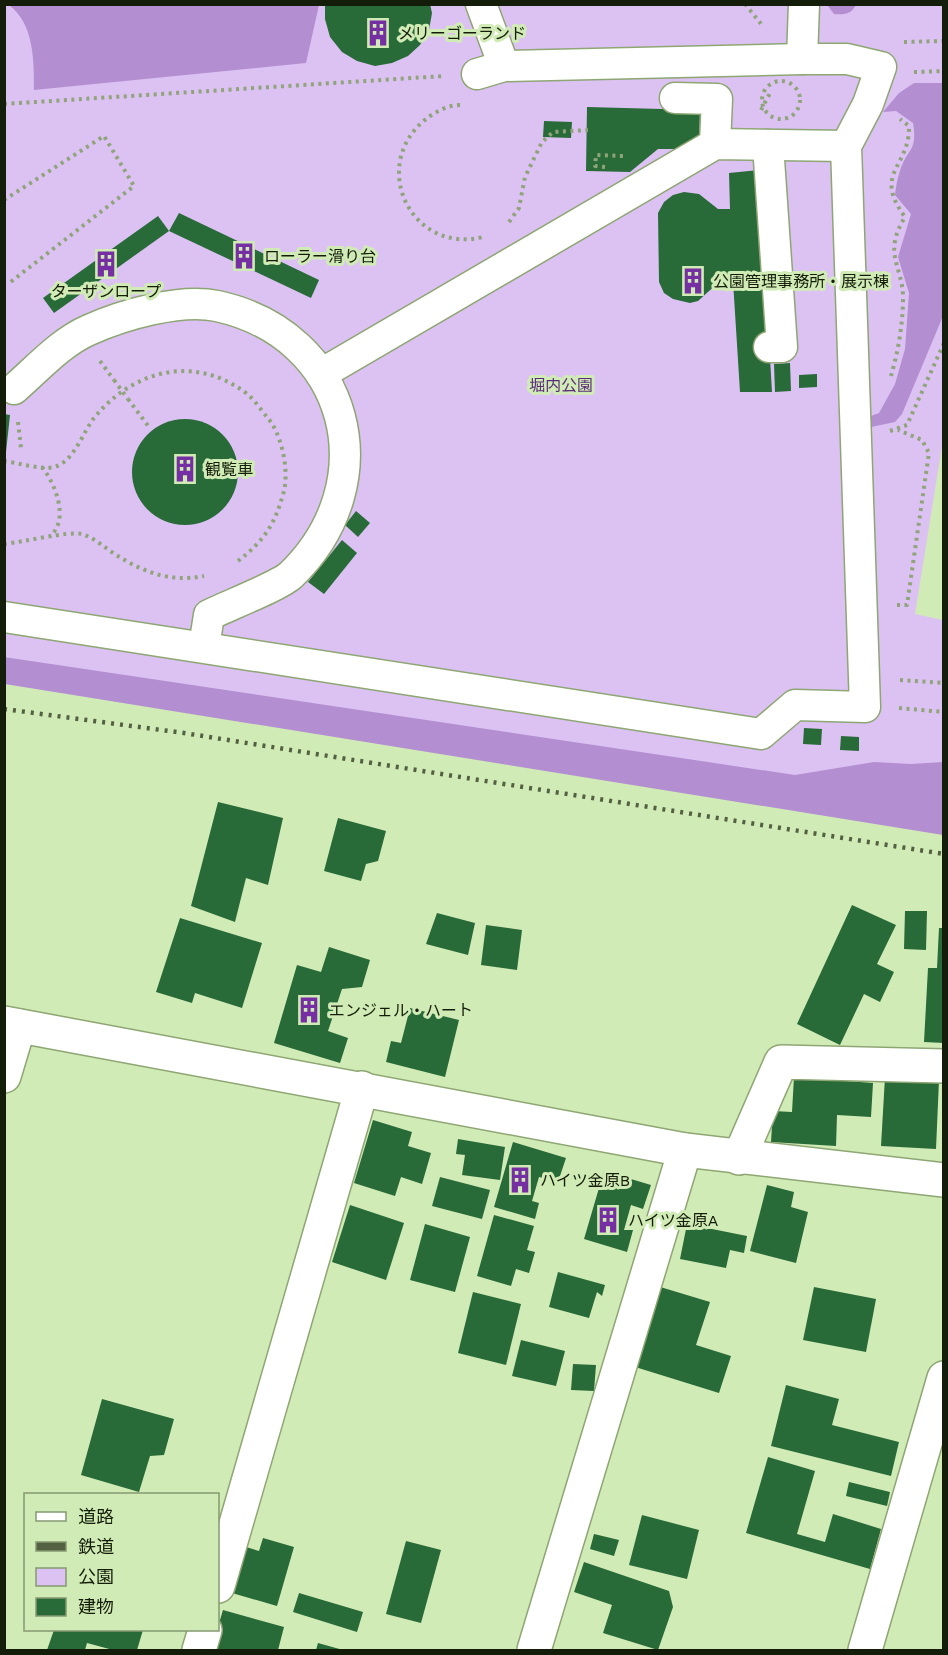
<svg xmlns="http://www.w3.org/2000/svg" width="948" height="1655" font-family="'Work Sans','Noto Sans JP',sans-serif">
	<rect width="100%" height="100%" fill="#d1ebb6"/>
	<polygon fill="#dcc2f2" points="4,5 943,5 943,440 915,614 943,620 943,831 5,684"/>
	<g fill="#b38fd2">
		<path d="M9,5l2,-1 308,1 -13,58 -272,27c0,-30 0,-66 -25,-85z"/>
		<path d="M827,5v-1l29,1c-5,9 -11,10 -22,9z"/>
		<path d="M914,83h29v233l-41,98 -7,8 -24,5v-11l8,-3 16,-29 10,-35 4,-56 -11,-36 13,-43 -16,-19c1,-8 2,-16 5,-24 7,-23 18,-19 13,-48l-17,-12 -13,1 16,-19z"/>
		<polygon points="4,657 795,775 874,762 911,764 943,762 943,835 5,684"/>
	</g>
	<g fill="#286a38">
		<polygon points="325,4 430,4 432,13 429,30 420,45 408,56 392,63 375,66 357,61 342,52 330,37 325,19"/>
		<polygon points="587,107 700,110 699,145 683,145 683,149 658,149 630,172 586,171"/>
		<polygon points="544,121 572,122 571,138 543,137"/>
		<polygon points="759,170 772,392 740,392 733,281 719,282 698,301 690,303 673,299 664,293 659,282 658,213 664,202 673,195 684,192 699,194 718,209 730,209 729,173"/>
		<polygon points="179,213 319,280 311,298 169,231"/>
		<polygon points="158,216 169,231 54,313 43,298"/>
		<polygon points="790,363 791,391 775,392 774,364"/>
		<polygon points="817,374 817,387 799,388 799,375"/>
		<polygon points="4,414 10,415 6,452 4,451"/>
		<circle cx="185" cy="472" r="53"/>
		<polygon points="356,511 370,523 358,537 345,525"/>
		<polygon points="342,540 357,553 324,594 308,582"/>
		<polygon points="804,728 822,729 821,745 803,744"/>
		<polygon points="841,736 859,737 859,751 840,750"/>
		<polygon points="218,802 283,818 268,885 246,878 235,922 191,906"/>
		<polygon points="338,818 386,831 378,861 366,864 361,881 324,871"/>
		<polygon points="852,905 896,925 877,964 894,972 880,1002 864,994 840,1045 797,1024"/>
		<polygon points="905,911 927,911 926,950 904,949"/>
		<polygon points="437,913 475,923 468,955 426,944"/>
		<polygon points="180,918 262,943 242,1008 195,993 192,1003 156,992"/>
		<polygon points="486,925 522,930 517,970 481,965"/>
		<polygon points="939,928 944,928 944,1043 924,1042 928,968 937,968"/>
		<polygon points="329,947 370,960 362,987 342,989 328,1031 348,1038 340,1063 274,1043 297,965 321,972"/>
		<polygon points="410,1008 459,1020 445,1077 386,1062 391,1041 401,1043"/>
		<polygon points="794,1077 873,1083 871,1117 837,1115 836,1146 771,1142 773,1111 792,1112"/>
		<polygon points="885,1077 939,1080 936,1149 881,1146"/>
		<polygon points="373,1120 412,1132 408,1146 431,1153 422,1184 401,1177 395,1196 354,1183"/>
		<polygon points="458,1139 505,1147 500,1180 462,1175 465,1155 456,1154"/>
		<polygon points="513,1142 566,1158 558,1182 539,1177 532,1201 539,1203 535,1219 494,1207"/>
		<polygon points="604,1171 651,1185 643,1209 631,1205 624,1230 633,1230 627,1252 584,1239"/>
		<polygon points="440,1177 490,1190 482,1219 432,1206"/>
		<polygon points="767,1185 794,1192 791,1207 808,1212 796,1263 750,1251"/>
		<polygon points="350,1205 404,1223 386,1280 332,1262"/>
		<polygon points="494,1215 534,1226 527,1250 535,1252 529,1273 516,1269 511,1286 477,1276"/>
		<polygon points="425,1224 470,1237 455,1292 410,1280"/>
		<polygon points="687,1224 747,1236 744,1253 730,1250 726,1268 680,1259"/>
		<polygon points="558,1272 605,1285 602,1296 597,1292 589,1318 549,1307"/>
		<polygon points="657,1286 710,1302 696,1345 731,1356 719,1393 632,1366"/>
		<polygon points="814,1287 876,1299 866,1352 803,1340"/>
		<polygon points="473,1292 521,1304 506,1365 458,1353"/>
		<polygon points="521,1340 565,1351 556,1386 512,1376"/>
		<polygon points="573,1364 596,1365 594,1391 571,1390"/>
		<polygon points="786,1385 839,1399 832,1425 899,1442 891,1476 771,1446"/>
		<polygon points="102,1399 174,1419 164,1455 150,1456 139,1492 81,1475"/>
		<polygon points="768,1457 815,1471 797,1534 825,1542 833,1514 881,1529 870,1569 746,1533"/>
		<polygon points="849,1482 890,1492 887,1506 846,1496"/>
		<polygon points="642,1515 699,1530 687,1579 629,1565"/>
		<polygon points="594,1534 619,1540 614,1556 590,1549"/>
		<polygon points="263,1538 294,1547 277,1606 232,1593 246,1547 259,1551"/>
		<polygon points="406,1541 441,1550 421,1623 386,1614"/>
		<polygon points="584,1562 669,1591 673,1607 658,1650 603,1633 612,1605 574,1592"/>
		<polygon points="299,1593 363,1612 357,1632 293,1612"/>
		<polygon points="223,1610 284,1627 278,1650 211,1650"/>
		<polygon points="54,1630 143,1630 137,1650 113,1650 87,1643 85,1650 47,1650"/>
		<polygon points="318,1643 343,1650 316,1650"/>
	</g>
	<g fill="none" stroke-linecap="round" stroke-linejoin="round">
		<g stroke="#8ea673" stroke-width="33">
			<g id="pedestrian">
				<polyline points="481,4 504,66"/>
				<polyline points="802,59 804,4"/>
				<polyline points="675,98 717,99 715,144"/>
				<polyline points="768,145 782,347 769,347"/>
				<polyline points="321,374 715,144 846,146"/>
				<path d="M14,389c23,-20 47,-47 75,-59 33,-15 92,-32 128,-24 133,29 170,176 74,269 -12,11 -64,31 -82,40l-5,32"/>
				<polyline points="4,617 761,734 795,705 865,707 846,146 868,104 881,67 847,59 802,59 504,66 477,74"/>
			</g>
		</g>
		<g stroke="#8ea673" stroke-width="36">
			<g id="minor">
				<polyline points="4,1023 685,1150 944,1180"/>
				<polyline points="4,1076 19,1026"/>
				<polyline points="739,1158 781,1062 944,1066"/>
				<polyline points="218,1586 362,1088"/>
				<polyline points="199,1650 205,1630"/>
				<polyline points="534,1650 685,1150"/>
				<polyline points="865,1650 944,1378"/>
			</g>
		</g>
		<g stroke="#90a47b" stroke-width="4" stroke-dasharray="3 4.5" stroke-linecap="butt">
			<polyline points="745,4 762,25"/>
			<polyline points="904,42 944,41"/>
			<polyline points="914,72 944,71"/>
			<circle cx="781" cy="100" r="19"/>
			<polyline points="4,104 444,76"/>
			<path d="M460,105c-12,0 -25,7 -34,14 -58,46 -15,136 57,118"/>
			<polyline points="761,110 770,93"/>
			<polyline points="605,167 595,166 596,155 623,156"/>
			<polyline points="4,200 104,136 134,186 8,284"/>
			<polyline points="509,222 519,208 525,177 542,142 553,132 588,130"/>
			<polyline points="100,361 114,380"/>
			<path d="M891,376c7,-24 12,-52 12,-78 0,-33 -21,-43 2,-81 -33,-45 5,-49 4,-91l-9,-7"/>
			<polyline points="128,399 149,427"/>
			<polyline points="18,422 21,448"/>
			<polyline points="890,431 907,425 944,343"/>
			<path d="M4,461c15,2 36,9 50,6 20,-5 29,-35 40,-49 39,-48 100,-64 152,-25 8,6 15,17 21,24 15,17 22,53 17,74 -9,33 -19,49 -46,70"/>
			<path d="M42,467c13,16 28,53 8,69"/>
			<path d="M4,544c20,-2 63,-13 78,-10 12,4 21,12 31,19 28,18 56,30 91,23"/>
			<polyline points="897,605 907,605 929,453 922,440 898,430"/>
			<polyline points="900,680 944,683"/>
			<polyline points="899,708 944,712"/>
		</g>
		<use href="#pedestrian" stroke="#fff" stroke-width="30"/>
		<use href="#minor" stroke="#fff" stroke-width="33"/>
		<polyline stroke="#536142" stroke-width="4.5" stroke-dasharray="3 6" stroke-linecap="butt" points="4,709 184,733 944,854"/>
		<polyline stroke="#90a47b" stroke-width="4" stroke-dasharray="3 4.5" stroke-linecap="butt" points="114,380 128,399"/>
	</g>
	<defs>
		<g id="building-bare" transform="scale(2.07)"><path d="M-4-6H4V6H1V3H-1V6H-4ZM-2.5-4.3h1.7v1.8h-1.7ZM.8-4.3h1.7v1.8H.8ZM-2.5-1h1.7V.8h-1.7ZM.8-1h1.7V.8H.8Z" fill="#752fa2" stroke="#d1ebb6" stroke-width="2.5" paint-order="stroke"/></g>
	</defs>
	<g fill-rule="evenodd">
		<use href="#building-bare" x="378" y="33"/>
		<use href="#building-bare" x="244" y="256"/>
		<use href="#building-bare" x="106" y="264"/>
		<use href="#building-bare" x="693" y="281"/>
		<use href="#building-bare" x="185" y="469"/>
		<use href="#building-bare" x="309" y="1010"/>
		<use href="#building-bare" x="520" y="1180"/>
		<use href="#building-bare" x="608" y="1220"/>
	</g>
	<g text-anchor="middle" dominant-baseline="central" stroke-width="6" stroke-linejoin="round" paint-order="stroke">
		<g font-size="16" fill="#141d09" stroke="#d1ebb6" text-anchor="start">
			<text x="398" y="33">メリーゴーランド</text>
			<text x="264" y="256">ローラー滑り台</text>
			<text x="713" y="281">公園管理事務所・展示棟</text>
			<text x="106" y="291" text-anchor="middle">ターザンロープ</text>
			<text x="205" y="469">観覧車</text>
			<text x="329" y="1010">エンジェル・ハート</text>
			<text x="540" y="1180">ハイツ金原B</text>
			<text x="628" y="1220">ハイツ金原A</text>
		</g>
		<g font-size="16" fill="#5b2c7b" stroke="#d1ebb6">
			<text x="561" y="385">堀内公園</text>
		</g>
	</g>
	<rect width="948" height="1655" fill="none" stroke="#141d09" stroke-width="12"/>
	<rect x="24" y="1493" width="195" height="138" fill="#d1ebb6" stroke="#859971" stroke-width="1.5"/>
	<rect x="36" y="1512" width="30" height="9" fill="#ffffff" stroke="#859971" stroke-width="1.5"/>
	<text x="78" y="1523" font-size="18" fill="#141d09">道路</text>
	<rect x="36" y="1542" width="30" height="9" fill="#536142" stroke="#859971" stroke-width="1.5"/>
	<text x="78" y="1553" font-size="18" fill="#141d09">鉄道</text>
	<rect x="36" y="1568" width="30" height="18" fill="#dcc2f2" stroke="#859971" stroke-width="1.5"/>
	<text x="78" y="1583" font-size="18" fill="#141d09">公園</text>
	<rect x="36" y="1598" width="30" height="18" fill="#286a38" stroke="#859971" stroke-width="1.5"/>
	<text x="78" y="1613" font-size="18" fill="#141d09">建物</text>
</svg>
